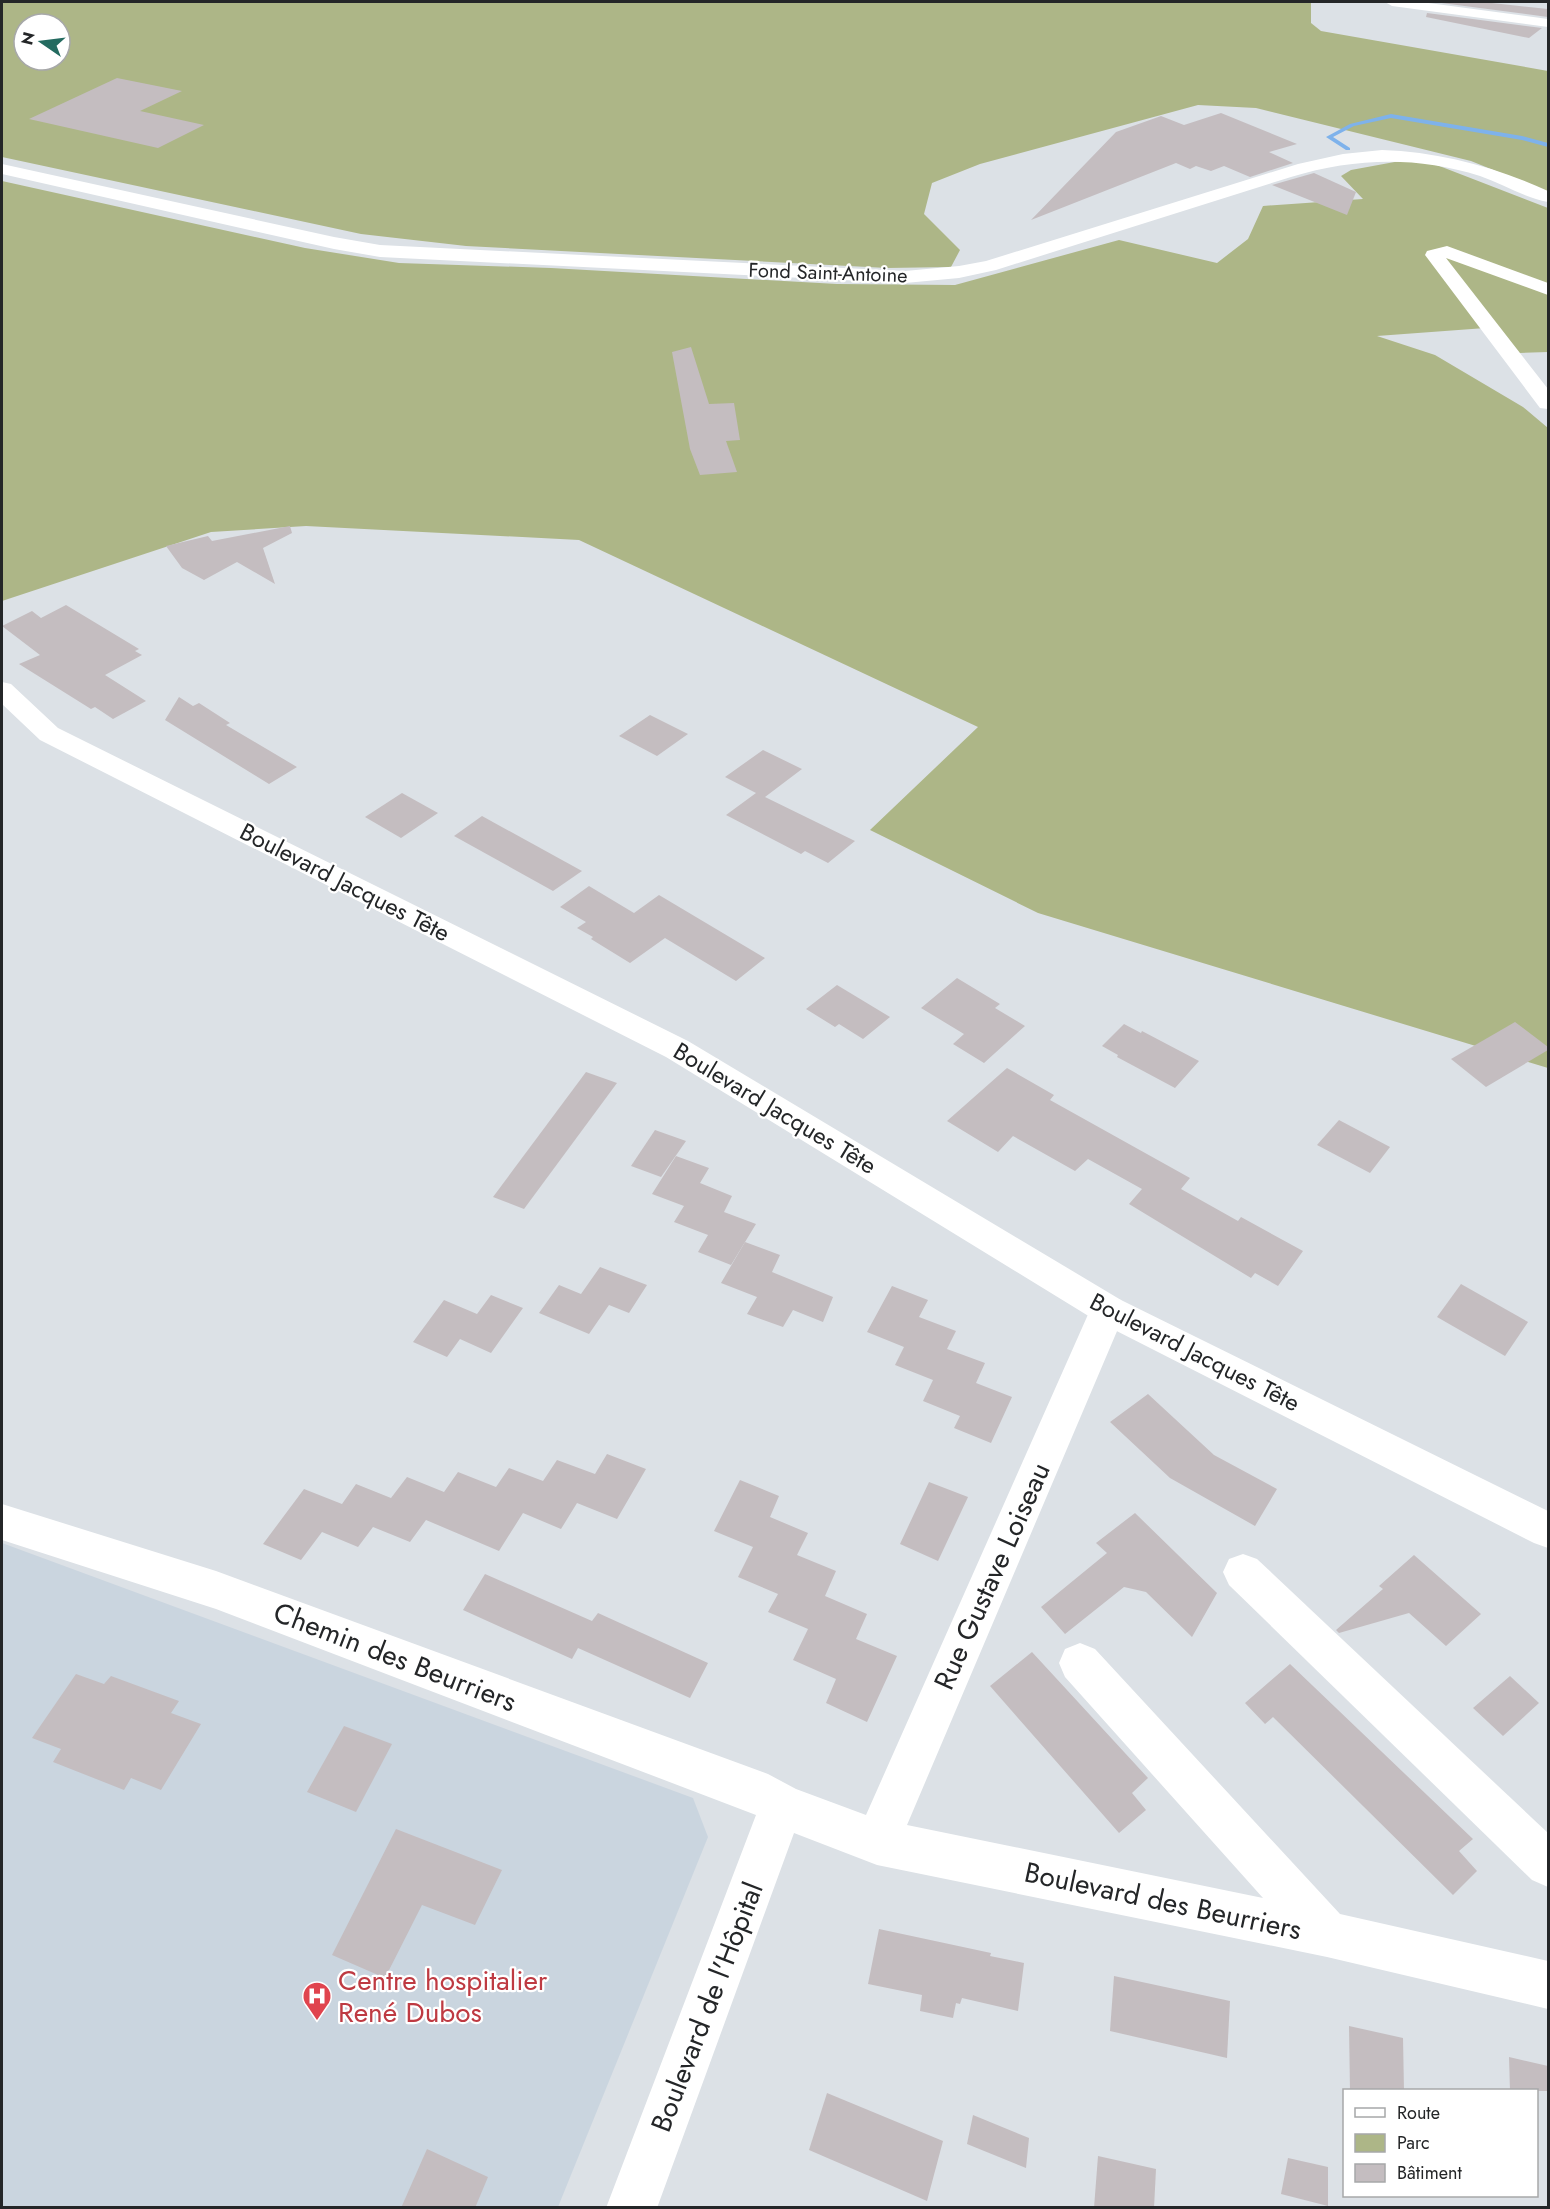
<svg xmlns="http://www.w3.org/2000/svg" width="1550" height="2209" font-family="Jost,sans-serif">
	<rect width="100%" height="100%" fill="#dce1e6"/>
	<polygon fill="#cad5df" points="2,1543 693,1798 708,1837 558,2207 2,2207"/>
	<g fill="#adb687" fill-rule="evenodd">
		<path d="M2,2h1309v21l10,8 227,40v121l-77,-31 -215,-53 -58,-3 -218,59 -48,19 -8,31 36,36 -9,17 -64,1 -421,-22 -105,-12 -359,-77zM24,24h36v36h-36z"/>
		<polygon points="1400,161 1429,162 1548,208 1548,352 1519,353 1499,327 1377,336 1435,355 1523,407 1548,428 1548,1068 1038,913 870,830 978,727 579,540 306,526 211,532 2,601 2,181 305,248 399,263 551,268 837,284 955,285 1119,240 1217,263 1248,239 1263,206 1363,199 1341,176 1351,170"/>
	</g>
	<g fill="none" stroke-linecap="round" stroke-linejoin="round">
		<polygon fill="#7eb2eb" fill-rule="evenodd" points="1391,114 1522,136 1548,143 1548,147 1522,140 1391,118 1354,126 1333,137 1350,148 1350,150 1346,150 1326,137 1350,124"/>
	</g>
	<g fill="#c4bdc0">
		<polygon points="1434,2 1483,2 1548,9 1548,17"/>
		<polygon points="1427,13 1542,28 1529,38 1426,17"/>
		<polygon points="117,78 182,91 140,111 204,125 158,148 29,119"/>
		<polygon points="1221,113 1297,144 1269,152 1293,163 1250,177 1224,166 1211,171 1196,166 1190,169 1176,163 1031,220 1116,132 1161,116 1184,125"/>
		<polygon points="1314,173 1356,192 1347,215 1272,185"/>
		<polygon points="691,347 709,404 734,403 740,440 726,441 737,472 700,475 690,449 672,352"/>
		<polygon points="290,526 292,533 263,548 275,584 237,562 204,580 182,568 166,546 208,536 212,541"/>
		<polygon points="66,605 139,649 135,651 142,655 105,675 146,701 113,719 95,707 91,709 19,664 40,655 2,626 32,611 41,618"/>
		<polygon points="179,697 193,706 199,703 230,723 226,725 297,767 269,784 165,720"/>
		<polygon points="650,715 688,734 657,756 619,736"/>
		<polygon points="763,750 802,769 765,797 855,841 828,863 805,851 801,854 726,815 756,793 725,777"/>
		<polygon points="402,793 438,813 401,838 365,817"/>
		<polygon points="482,816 582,871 553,891 454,836"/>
		<polygon points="589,886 634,913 659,895 765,958 736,981 665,938 630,963 591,939 593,937 577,928 586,922 560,907"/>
		<polygon points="957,978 1000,1004 995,1008 1025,1026 984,1063 953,1044 964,1034 921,1008"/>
		<polygon points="837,985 890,1017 863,1039 839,1024 835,1027 806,1009"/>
		<polygon points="1515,1022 1548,1047 1548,1050 1486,1087 1451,1059"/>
		<polygon points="1124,1024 1141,1033 1142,1031 1199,1061 1175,1088 1117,1057 1118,1055 1102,1046"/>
		<polygon points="1007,1068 1054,1095 1050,1100 1190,1178 1181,1189 1238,1221 1241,1217 1303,1251 1278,1286 1255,1273 1251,1278 1129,1204 1142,1189 1088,1159 1075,1171 1013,1136 998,1152 947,1121"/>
		<polygon points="586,1072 617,1083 524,1209 493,1197"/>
		<polygon points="1339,1120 1390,1147 1370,1173 1317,1145"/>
		<polygon points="655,1130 686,1141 661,1177 631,1166"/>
		<polygon points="676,1156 709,1168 700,1183 732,1196 724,1212 756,1224 731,1265 698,1252 708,1235 674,1222 684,1206 652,1194"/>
		<polygon points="745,1242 780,1255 772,1272 833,1297 823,1322 793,1310 783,1327 747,1314 757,1297 721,1283"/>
		<polygon points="600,1267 647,1285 629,1313 609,1305 589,1334 539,1313 559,1285 581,1294"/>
		<polygon points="1461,1284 1528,1322 1505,1356 1437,1317"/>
		<polygon points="892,1286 928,1300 919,1317 956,1331 947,1349 985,1363 976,1383 1012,1397 991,1443 954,1428 960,1416 923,1401 933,1380 895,1365 904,1347 867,1332"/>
		<polygon points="491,1295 523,1308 491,1353 460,1339 447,1357 413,1342 444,1300 477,1314"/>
		<polygon points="1148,1394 1214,1455 1277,1489 1255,1526 1170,1478 1110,1422"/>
		<polygon points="607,1454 646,1469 617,1519 577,1503 561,1529 523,1513 499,1551 426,1520 410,1542 373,1527 358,1547 322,1532 301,1560 263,1544 304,1489 342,1504 356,1484 391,1498 407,1477 444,1492 458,1472 496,1487 509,1468 543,1481 557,1460 595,1474"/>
		<polygon points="740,1480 779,1496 770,1517 808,1533 797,1555 836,1571 825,1596 867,1614 856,1639 897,1656 867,1722 826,1703 836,1679 793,1660 808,1629 768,1612 778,1594 738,1577 753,1547 714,1531"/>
		<polygon points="929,1482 968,1497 938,1561 900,1544"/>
		<polygon points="1135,1513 1217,1593 1192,1637 1146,1592 1124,1587 1065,1634 1041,1607 1107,1553 1096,1543"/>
		<polygon points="1414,1555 1481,1614 1446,1646 1409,1613 1339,1633 1336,1630 1383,1589 1379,1586"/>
		<polygon points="485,1574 592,1621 598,1613 708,1663 690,1698 578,1648 572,1659 463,1610"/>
		<polygon points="1032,1652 1148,1778 1132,1793 1146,1810 1119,1833 990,1686"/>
		<polygon points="1290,1664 1473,1839 1459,1851 1477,1871 1453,1895 1273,1717 1265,1724 1245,1703"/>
		<polygon points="76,1674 104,1684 111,1676 179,1701 171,1713 201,1724 161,1790 131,1778 124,1790 53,1762 61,1749 32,1738"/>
		<polygon points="1510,1676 1539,1703 1503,1736 1473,1708"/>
		<polygon points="344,1726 392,1744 356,1812 307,1792"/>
		<polygon points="396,1829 502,1870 475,1925 422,1905 385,1978 332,1955"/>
		<polygon points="879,1929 991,1953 990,1956 1024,1963 1018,2011 962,1998 960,2004 956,2003 953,2018 920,2011 922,1995 868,1984"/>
		<polygon points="1114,1976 1230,2001 1227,2058 1110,2031"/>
		<polygon points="1349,2026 1403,2038 1404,2091 1350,2091"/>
		<polygon points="1509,2057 1548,2066 1548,2091 1510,2091"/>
		<polygon points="827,2093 943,2141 927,2201 809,2150"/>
		<polygon points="973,2115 1029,2138 1026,2168 967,2144"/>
		<polygon points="427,2149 488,2177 475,2208 401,2208"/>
		<polygon points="1098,2156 1156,2169 1154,2208 1094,2208"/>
		<polygon points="1288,2158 1328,2167 1328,2206 1281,2194"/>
	</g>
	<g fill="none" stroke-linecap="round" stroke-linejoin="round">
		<g fill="#fff" fill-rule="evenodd">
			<polygon points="1385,2 1421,2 1548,19 1548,27 1392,6"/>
			<polygon points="1447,246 1548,283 1548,295 1446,258 1548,389 1548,409 1540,408 1425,255 1427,251"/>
			<polygon points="1108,1295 1121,1300 1126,1310 907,1825 1263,1898 1065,1677 1059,1663 1065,1649 1080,1643 1095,1649 1340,1914 1548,1961 1548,2009 1327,1957 877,1865 794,1833 657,2208 606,2208 756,1815 216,1609 2,1540 2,1504 216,1571 768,1774 796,1789 866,1815 1090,1310 1095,1300"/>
			<polygon points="1243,1554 1257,1559 1548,1833 1548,1887 1532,1880 1229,1585 1223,1572 1229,1559"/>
		</g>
		<polygon fill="#fff" fill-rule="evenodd" points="2,682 11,684 58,728 688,1041 1121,1300 1548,1511 1548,1548 1534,1543 1095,1320 666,1057 40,740 2,704"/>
		<path fill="#fff" fill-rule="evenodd" d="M1382,150c59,2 113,17 166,41v11c-23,-4 -45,-18 -68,-26 -64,-20 -125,-18 -189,1l-295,93 -37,8 -54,5 -525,-26 -46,-8 -332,-75v-10l332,73 46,8 525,26 54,-5 27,-5 312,-97 45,-10z"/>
	</g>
	<defs>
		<g id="hospital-pin" transform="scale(1.5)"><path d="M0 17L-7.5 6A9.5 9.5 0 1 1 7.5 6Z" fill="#e0444e" stroke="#fff"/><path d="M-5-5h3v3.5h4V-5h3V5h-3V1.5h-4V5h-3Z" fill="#fff"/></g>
	</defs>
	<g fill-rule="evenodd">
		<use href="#hospital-pin" x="317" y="1996"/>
	</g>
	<g text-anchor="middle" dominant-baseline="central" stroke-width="4.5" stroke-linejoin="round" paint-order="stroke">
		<g font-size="20" fill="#242628" stroke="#fff">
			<text transform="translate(828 273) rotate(2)">Fond Saint-Antoine</text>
		</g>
		<g font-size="24" fill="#242628" stroke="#fff">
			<text transform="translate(345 882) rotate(27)">Boulevard Jacques Tête</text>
			<text transform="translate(775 1108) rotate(31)">Boulevard Jacques Tête</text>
			<text transform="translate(1195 1352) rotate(27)">Boulevard Jacques Tête</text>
		</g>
		<g font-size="28" fill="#242628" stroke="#fff">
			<text transform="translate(992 1576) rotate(-66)">Rue Gustave Loiseau</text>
			<text transform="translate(395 1657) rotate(21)">Chemin des Beurriers</text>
			<text transform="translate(1163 1901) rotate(12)">Boulevard des Beurriers</text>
			<text transform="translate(707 2007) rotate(-69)">Boulevard de l'Hôpital</text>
		</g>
		<g font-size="28" fill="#be3a42" stroke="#fff" text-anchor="start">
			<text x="338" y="1980">Centre hospitalier<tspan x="338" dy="32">René Dubos</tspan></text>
		</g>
	</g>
	<rect width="1550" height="2209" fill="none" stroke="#242628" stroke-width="6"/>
	<rect x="1343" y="2089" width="195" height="108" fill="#ffffff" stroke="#a7a8a9" stroke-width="1.5"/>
	<rect x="1355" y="2108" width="30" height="9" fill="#ffffff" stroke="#a7a8a9" stroke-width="1.5"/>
	<text x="1397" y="2119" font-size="18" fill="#242628">Route</text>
	<rect x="1355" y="2134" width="30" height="18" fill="#adb687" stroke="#a7a8a9" stroke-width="1.5"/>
	<text x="1397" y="2149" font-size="18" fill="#242628">Parc</text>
	<rect x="1355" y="2164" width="30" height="18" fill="#c4bdc0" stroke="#a7a8a9" stroke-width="1.5"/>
	<text x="1397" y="2179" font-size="18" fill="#242628">Bâtiment</text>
	<g transform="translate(42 42) rotate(284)"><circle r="28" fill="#ffffff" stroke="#a7a8a9" stroke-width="1.5"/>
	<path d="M0-4.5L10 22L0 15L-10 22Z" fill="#246b60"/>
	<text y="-9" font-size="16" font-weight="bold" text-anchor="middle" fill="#242628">N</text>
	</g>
</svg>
